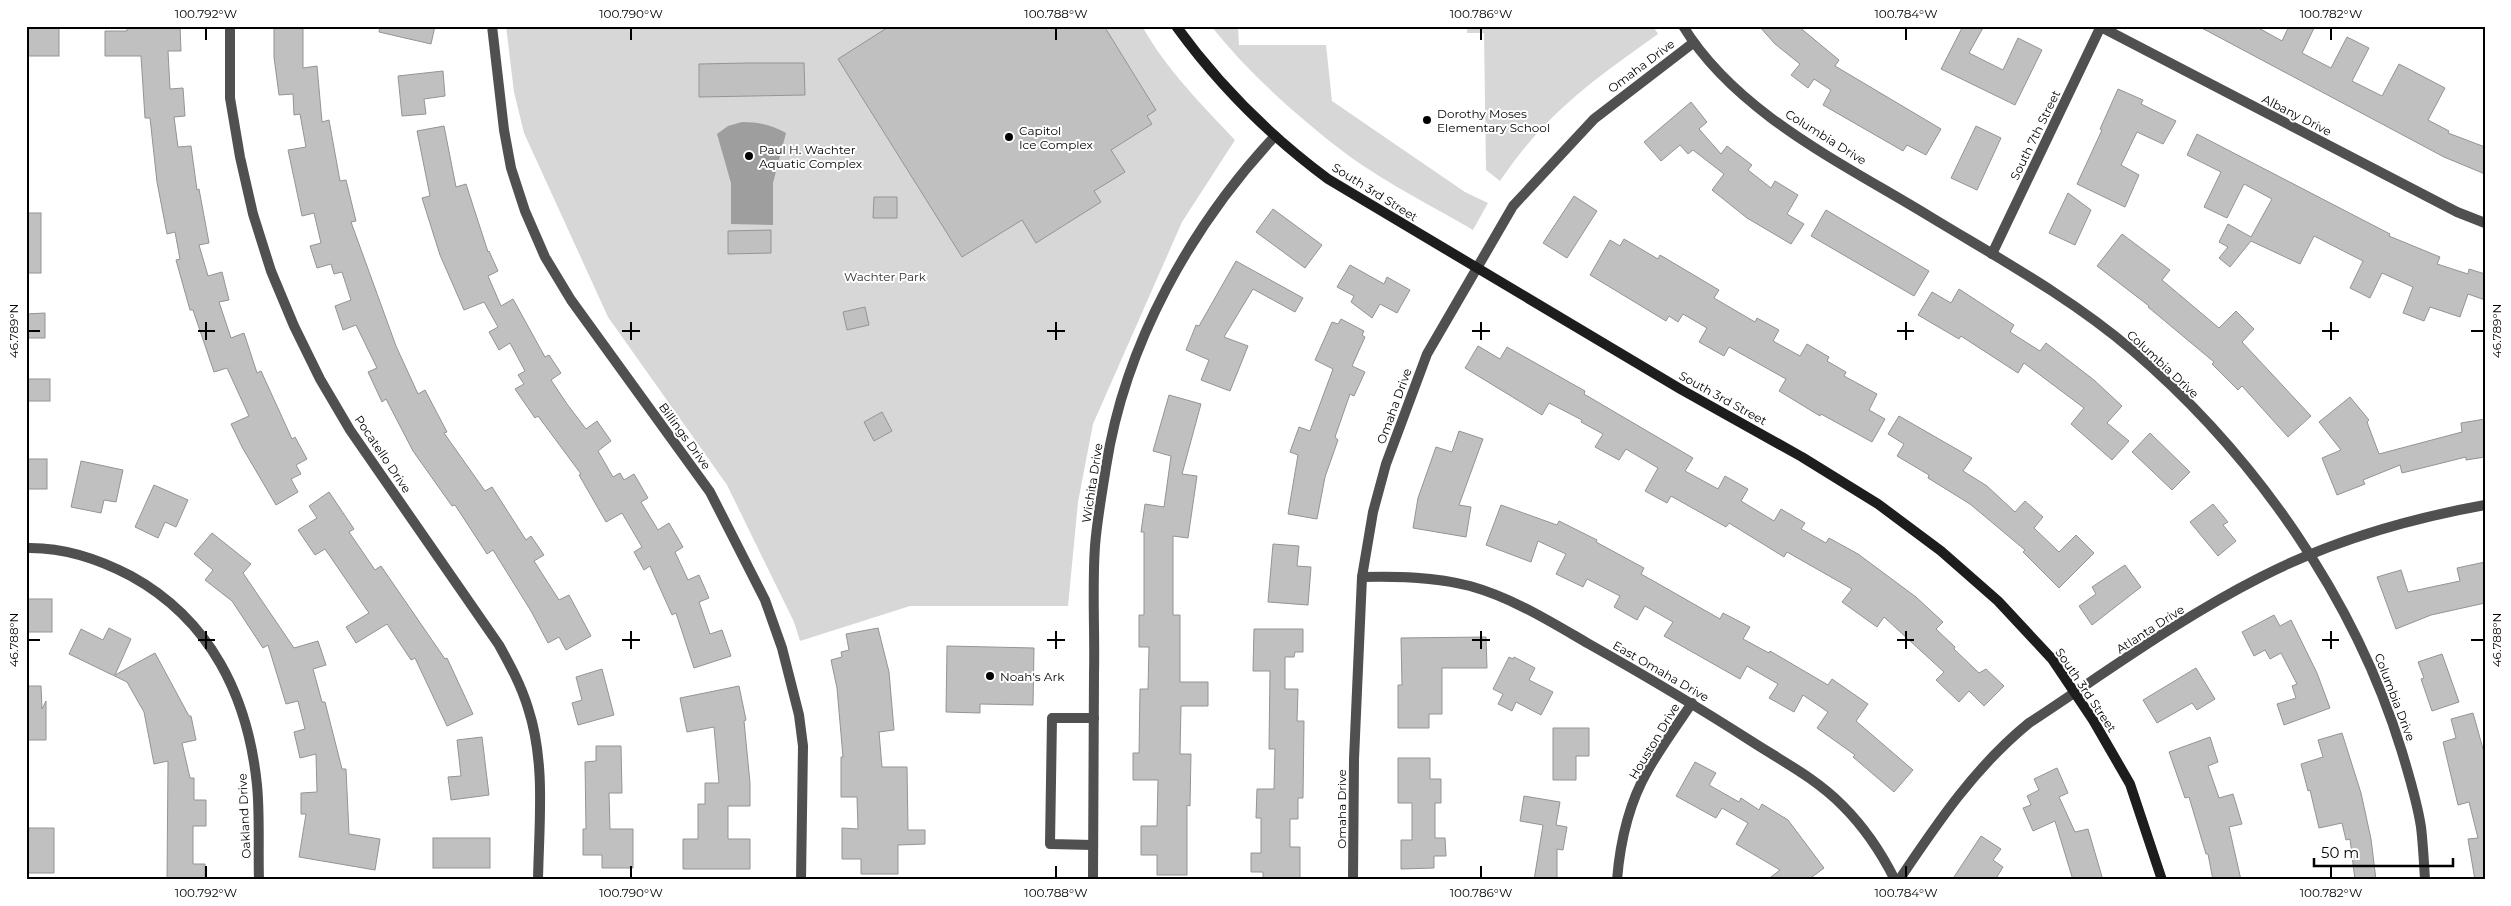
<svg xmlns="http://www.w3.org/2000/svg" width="2511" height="906" font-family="Montserrat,sans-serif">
	<rect width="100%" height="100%" fill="#fff"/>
	<g fill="#d7d7d7">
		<path d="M506,26h636c24,43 60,79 93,114l-53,82 -89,202 -15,78 -10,104h-158l-110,35 -6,-19 -67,-137 -119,-168 -84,-184 -10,-41z"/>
		<path d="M1211,26h27l1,19h87l6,56 133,91 23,11 -15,27c-41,-24 -85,-46 -124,-74 -50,-38 -99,-81 -138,-130z"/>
		<path d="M1467,26h186l5,8c-66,47 -112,79 -158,147l-14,-11 -2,-137h-17z"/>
	</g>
	<path fill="#9e9e9e" d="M742,122c17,0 29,3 44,11l-13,50v42l-42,-1v-41l-14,-49 11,-8z"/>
	<g fill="#c0c0c0" stroke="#949494">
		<rect x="26" y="26" width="33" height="30"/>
		<polygon points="127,26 180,26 181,51 168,51 170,89 183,88 185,116 174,117 178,147 191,146 197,190 199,189 209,243 199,245 208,276 222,272 229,300 219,302 231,338 244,333 257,373 261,371 292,439 295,437 307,459 296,465 301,474 291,479 298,492 276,505 242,447 231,424 249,416 227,368 214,372 193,310 190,310 176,260 180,259 175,232 167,234 157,182 150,118 145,118 141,56 105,56 105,31 127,31"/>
		<polygon points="274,26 303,26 303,68 317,66 322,122 329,120 340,181 346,180 356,221 351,222 396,346 418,394 425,390 447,432 444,433 485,491 492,487 526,540 531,536 544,555 534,561 559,600 569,595 591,636 566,650 559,637 548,643 531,611 493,550 487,554 455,505 452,506 413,451 386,399 382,402 368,372 377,368 356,325 343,330 335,306 351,300 342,272 334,274 331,264 317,268 310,246 321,243 314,213 302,216 288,150 306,147 300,114 294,115 293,94 279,95 274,57"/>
		<polygon points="380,26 435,26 431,44 379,32"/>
		<polygon points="890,26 1104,26 1156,110 1147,116 1152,124 1111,150 1125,172 1094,191 1101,202 1036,243 1022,220 962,257 838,59"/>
		<polygon points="1759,26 1798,26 1839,60 1835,66 1941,129 1926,155 1907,145 1903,151 1823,105 1831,90 1814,79 1808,88 1791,75 1800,64 1775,44"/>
		<polygon points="1963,26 1984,26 1969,53 2003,70 2018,38 2042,50 2015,105 1941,69"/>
		<polygon points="2198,26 2255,26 2282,41 2289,26 2315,26 2302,53 2331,68 2347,37 2369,48 2352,81 2382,96 2399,64 2445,88 2428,120 2449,131 2448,133 2485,147 2485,174 2444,157"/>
		<polygon points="747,63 804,63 805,95 699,97 699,64"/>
		<polygon points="443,71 445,96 424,99 426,114 402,116 398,76"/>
		<polygon points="2118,89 2143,100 2141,104 2176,121 2163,144 2137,132 2121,165 2139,175 2125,207 2077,184 2102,130 2100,129"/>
		<polygon points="1691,102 1707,122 1699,129 1721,154 1727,146 1752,165 1748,170 1771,188 1775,181 1798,195 1787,214 1804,224 1791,244 1747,218 1712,190 1724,174 1693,150 1688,154 1680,145 1661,161 1644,142"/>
		<polygon points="444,126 456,187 466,184 488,252 489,251 498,271 488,276 501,306 513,299 545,357 549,355 561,373 551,380 567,404 586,429 597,421 611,441 598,451 613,477 620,473 624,480 634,474 648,498 641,502 658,530 669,523 683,547 675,552 688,580 699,575 709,598 699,602 710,634 722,630 731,656 694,668 676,613 672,615 650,566 644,570 634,552 642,547 622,513 606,522 579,475 581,474 538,416 535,418 515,389 524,384 518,375 525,371 510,343 499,350 489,332 498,327 484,302 464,310 440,255 422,198 430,196 417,131"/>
		<polygon points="1976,126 2001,138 1977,190 1951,178"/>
		<polygon points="2197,134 2390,234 2389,236 2440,257 2437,264 2468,274 2469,269 2485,274 2485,300 2468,294 2460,317 2430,307 2424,321 2403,313 2413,287 2382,273 2370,298 2350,288 2363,261 2314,236 2300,264 2251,241 2230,267 2219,258 2228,247 2219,242 2228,224 2251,237 2272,199 2244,184 2227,218 2204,207 2221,172 2187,155"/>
		<polygon points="2068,193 2091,210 2075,245 2049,233"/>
		<polygon points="1574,196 1597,211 1567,258 1543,243"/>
		<polygon points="874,197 897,197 897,218 873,218"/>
		<polygon points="1273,209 1322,245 1305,268 1256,232"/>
		<polygon points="1826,210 1929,271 1914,296 1811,236"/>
		<rect x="26" y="213" width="15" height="60"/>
		<polygon points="771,230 771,253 728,254 728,231"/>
		<polygon points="2122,234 2170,270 2162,280 2219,328 2236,311 2254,329 2242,342 2311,416 2288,437 2242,386 2238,390 2212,364 2214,362 2148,307 2149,306 2097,266"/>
		<polygon points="1624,239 1658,259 1660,255 1719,290 1714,298 1755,322 1757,318 1779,330 1773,341 1800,356 1807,344 1829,357 1827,361 1846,372 1844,376 1877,394 1869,410 1885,419 1872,442 1821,414 1820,416 1779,391 1786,379 1729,347 1724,356 1699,342 1707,328 1683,314 1678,322 1669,316 1666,321 1590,275 1610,240 1620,246"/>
		<polygon points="1236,261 1303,298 1295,312 1253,289 1224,337 1248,346 1230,391 1201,380 1209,360 1186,350 1196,325 1199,326"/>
		<polygon points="1350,265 1384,284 1387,277 1410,290 1397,313 1380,304 1372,318 1351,302 1354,296 1337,287"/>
		<polygon points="1959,289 2014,325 2010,332 2040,351 2046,343 2094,380 2122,406 2107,423 2129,441 2112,460 2071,424 2084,408 2024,363 2018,373 1961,336 1959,339 1918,315 1932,292 1951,303"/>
		<polygon points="865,307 869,325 847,330 843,312"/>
		<polygon points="45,313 45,338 26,338 26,314"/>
		<polygon points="1341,319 1364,331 1362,335 1365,337 1352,366 1365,372 1354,396 1350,394 1335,437 1338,440 1325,477 1317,519 1288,514 1298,455 1290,452 1299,427 1310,431 1333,369 1315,360 1332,322 1338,324"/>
		<polygon points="1478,346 1500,359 1507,347 1585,391 1584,394 1693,458 1685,471 1718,489 1725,476 1748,489 1741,501 1774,521 1781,509 1805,523 1801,529 1826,543 1829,538 1858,554 1916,597 1943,622 1936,629 1955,647 1954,649 1979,673 1986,669 2004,686 1984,706 1969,691 1959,702 1936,680 1944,672 1884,617 1877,627 1842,602 1852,589 1787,552 1784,557 1729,523 1726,527 1671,496 1667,503 1645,491 1658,468 1626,449 1619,460 1595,447 1603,434 1581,422 1582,420 1549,403 1542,415 1465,368"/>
		<rect x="26" y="379" width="24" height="22"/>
		<polygon points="1169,395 1201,404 1182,474 1197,476 1188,538 1173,536 1173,615 1180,615 1180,682 1208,682 1208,706 1181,706 1180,754 1191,754 1190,806 1187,805 1187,875 1157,875 1157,855 1141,855 1141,826 1157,826 1158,780 1133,780 1133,753 1139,753 1140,689 1148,689 1149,647 1139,647 1139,615 1144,615 1144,532 1141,532 1145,504 1164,507 1171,456 1153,451"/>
		<polygon points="2350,397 2369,420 2367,422 2379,454 2462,432 2461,423 2485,419 2485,457 2466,460 2466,457 2402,473 2400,465 2363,480 2365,484 2337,495 2322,458 2341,450 2319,422"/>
		<polygon points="882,412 892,431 874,441 864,422"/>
		<polygon points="1899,416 1972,458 1963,471 1987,486 2015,512 2025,501 2043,517 2034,528 2059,552 2076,535 2094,553 2059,588 2023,552 2025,550 1970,504 1928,478 1929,475 1897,456 1904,444 1888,434"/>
		<polygon points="1459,431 1483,439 1459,505 1471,507 1466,537 1413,528 1418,498 1436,447 1452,452"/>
		<polygon points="2150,433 2190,472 2172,490 2132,452"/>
		<rect x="26" y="459" width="21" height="30"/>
		<polygon points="81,461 123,470 116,502 104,500 101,513 71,507"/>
		<polygon points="154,485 188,500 176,527 165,522 158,538 135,527"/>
		<polygon points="329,492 354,529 349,532 375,570 381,566 445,659 447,658 473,714 447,726 415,658 411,660 387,624 356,643 346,627 369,613 325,549 315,555 298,530 317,518 309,506"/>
		<polygon points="2213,504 2228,522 2223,525 2236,541 2218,556 2190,522"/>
		<polygon points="1501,505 1557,525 1559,521 1597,540 1596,542 1644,568 1641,574 1657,583 1720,619 1723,613 1750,627 1743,639 1769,653 1770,651 1828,685 1832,679 1868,704 1856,721 1913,770 1894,792 1853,757 1855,755 1817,728 1828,712 1803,695 1794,712 1769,698 1778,684 1747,666 1740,679 1664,636 1673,622 1645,606 1637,620 1614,607 1620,596 1587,579 1583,587 1556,574 1566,554 1538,541 1531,562 1486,545"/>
		<polygon points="212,533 251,564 243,573 294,648 318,641 326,665 313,669 322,702 325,702 342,769 346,769 349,834 380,839 375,870 299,857 306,814 301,814 301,793 317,792 316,754 300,758 294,732 305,729 298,701 286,704 268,645 263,648 232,601 205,580 213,570 194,554"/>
		<polygon points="1273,544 1299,546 1297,566 1311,567 1308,605 1268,602"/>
		<polygon points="2485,562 2485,603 2431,615 2396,629 2377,577 2401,570 2408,592 2460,581 2457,568"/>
		<polygon points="2125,565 2141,587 2092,625 2079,606 2096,594 2092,587"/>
		<rect x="26" y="599" width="26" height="33"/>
		<polygon points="2274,615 2280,626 2291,620 2317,673 2330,708 2284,725 2277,704 2296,698 2292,686 2297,684 2281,653 2270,659 2265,650 2254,656 2242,632"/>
		<polygon points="109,628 131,639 115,675 155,653 189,716 191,716 196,740 182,743 190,778 194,778 194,800 206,800 206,826 193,826 193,864 205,864 205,880 167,880 168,761 154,764 144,712 127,682 69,654 81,629 103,640"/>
		<polygon points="878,628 889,672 894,730 879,732 882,767 907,767 908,830 925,830 925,844 898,845 898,874 861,874 861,859 842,859 842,828 858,829 857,797 841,797 841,757 843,757 837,688 831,660 842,657 841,652 849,650 846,634"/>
		<polygon points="1254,629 1303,629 1303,652 1295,652 1294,657 1285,657 1285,689 1298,689 1297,721 1304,721 1303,798 1298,798 1298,819 1290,819 1290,847 1300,847 1300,880 1263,880 1263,872 1251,872 1251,853 1261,853 1261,818 1256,818 1257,789 1274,789 1275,749 1269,749 1270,671 1253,671"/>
		<polygon points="1486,637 1487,668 1442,668 1442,714 1429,714 1429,728 1398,728 1398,685 1402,685 1401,638"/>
		<polygon points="947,646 1034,648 1033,705 980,704 980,713 946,712"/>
		<polygon points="2442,654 2459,702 2432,711 2421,679 2424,678 2418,662"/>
		<polygon points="1509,657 1513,659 1514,657 1535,668 1529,680 1553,692 1541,715 1516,702 1512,711 1498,704 1503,694 1493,689"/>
		<polygon points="2196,668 2215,699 2197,710 2192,703 2157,723 2143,700"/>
		<polygon points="602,669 614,715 578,725 572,703 582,700 576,677"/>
		<polygon points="26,686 41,686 42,709 46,701 46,740 26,740"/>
		<polygon points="739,686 746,720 744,721 750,783 750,806 728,806 728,839 750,839 750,869 683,869 683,839 698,839 698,804 705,804 705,783 719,783 714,727 687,732 680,698"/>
		<polygon points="2473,713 2485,756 2485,880 2475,880 2468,839 2478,838 2469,802 2458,805 2443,742 2456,738 2451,719"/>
		<polygon points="1553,728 1589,728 1589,756 1576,756 1576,780 1553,780"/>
		<polygon points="2342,733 2361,793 2371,839 2376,880 2355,880 2350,839 2346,840 2342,823 2319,828 2310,790 2308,791 2301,764 2323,757 2318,740"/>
		<polygon points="482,737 489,795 451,800 448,777 461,776 457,740"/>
		<polygon points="2210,737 2218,762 2208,766 2219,798 2233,794 2242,824 2229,827 2241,880 2213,880 2208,854 2206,854 2189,797 2185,798 2169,752"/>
		<polygon points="596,746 621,746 622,793 609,793 610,829 633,829 633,868 602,868 602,855 583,855 583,829 586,829 585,762 596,761"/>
		<polygon points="1398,758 1430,758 1430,779 1441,779 1441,803 1435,803 1435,838 1445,838 1446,856 1434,856 1434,868 1401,869 1401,840 1412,840 1412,803 1398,803"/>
		<polygon points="1695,762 1716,773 1709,785 1739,802 1741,798 1759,810 1762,804 1788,820 1824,868 1808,880 1767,880 1780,870 1736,844 1748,823 1722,808 1716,818 1676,796"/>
		<polygon points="2057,768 2068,793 2059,797 2075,832 2088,829 2103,880 2073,880 2055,821 2033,831 2023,808 2031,805 2027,796 2039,790 2034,779"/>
		<polygon points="1524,796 1560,802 1556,825 1567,827 1563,850 1557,849 1557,880 1534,880 1543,825 1520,821"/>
		<polygon points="29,828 54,828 54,873 26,873"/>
		<polygon points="1981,836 2001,849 1993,860 2003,867 1995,880 1952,880"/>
		<rect x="433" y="838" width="57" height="30"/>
	</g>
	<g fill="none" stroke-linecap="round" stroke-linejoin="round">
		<polyline stroke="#505050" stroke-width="10" points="1093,845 1050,844 1052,718 1094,718"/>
		<g stroke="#505050" stroke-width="10">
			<path d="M230,26v72l10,59 13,57 18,57 23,55 26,53 30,51 149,215c11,20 22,40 29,63 18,55 11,115 10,172"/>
			<polyline points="492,26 504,130 511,168 525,211 545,257 571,300 710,492 765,600 782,648 799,715 803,746 801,880"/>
			<path d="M1683,26c54,88 161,138 246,190 69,42 141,81 203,134 122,104 223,248 270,402 7,24 15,49 19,75 2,17 3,35 4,53"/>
			<polyline points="2099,26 2457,212 2485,223"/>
			<polyline points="1992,254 2101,26"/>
			<path d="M26,548c38,-1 73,11 105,28 80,44 117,121 126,209 3,31 1,63 2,95"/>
			<path d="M1362,577c37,-1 72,0 108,9 43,12 81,36 119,58 55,31 109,63 162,97 31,20 66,38 92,65 22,22 38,46 52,74"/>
			<path d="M1093,880c0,-69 1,-138 1,-207 1,-42 -2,-85 1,-127 2,-26 7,-53 11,-79 19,-123 85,-241 169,-331"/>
			<polyline points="1353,880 1354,759 1362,577 1373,512 1386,464 1427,354 1513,206 1594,119 1693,43"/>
			<path d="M1617,880c3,-37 12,-77 31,-110 13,-23 29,-45 44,-67"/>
			<path d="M1899,880c39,-58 76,-113 130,-157 76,-50 151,-105 232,-146 70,-36 146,-58 224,-72"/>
		</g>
		<path stroke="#1d1d1d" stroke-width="10" d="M1176,26c42,58 94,110 152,153l354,211 120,67 76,47 63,47 57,50 54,58 41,61 37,64 32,96"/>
	</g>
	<path fill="none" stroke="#000" stroke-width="2" d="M206,28v12M631,28v12M1056,28v12M1481,28v12M1906,28v12M2331,28v12M206,322v18M631,322v18M1056,322v18M1481,322v18M1906,322v18M2331,322v18M28,331h12M198,331h17M622,331h18M1047,331h18M1472,331h18M1897,331h17M2322,331h17M2471,331h13M206,631v18M631,631v18M1056,631v18M1481,631v18M1906,631v18M2331,631v18M28,640h12M198,640h17M622,640h18M1047,640h18M1472,640h18M1897,640h17M2322,640h17M2471,640h13M206,866v12M631,866v12M1056,866v12M1481,866v12M1906,866v12M2331,866v12"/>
	<g fill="#000" stroke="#fff" stroke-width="2">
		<circle cx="1427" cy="120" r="5"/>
		<circle cx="1009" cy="137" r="5"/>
		<circle cx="749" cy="156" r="5"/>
		<circle cx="990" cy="676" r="5"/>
	</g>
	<g text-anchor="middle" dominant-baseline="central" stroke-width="4" stroke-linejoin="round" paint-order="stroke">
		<g font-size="12" fill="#000" stroke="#fff">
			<text transform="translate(1641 66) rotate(-37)">Omaha Drive</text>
			<text transform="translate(2297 115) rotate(27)">Albany Drive</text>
			<text transform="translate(2035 135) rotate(-64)">South 7th Street</text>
			<text transform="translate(1826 137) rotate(32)">Columbia Drive</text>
			<text transform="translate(1375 192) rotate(32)">South 3rd Street</text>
			<text transform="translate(2163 364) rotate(43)">Columbia Drive</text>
			<text transform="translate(1723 398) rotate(29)">South 3rd Street</text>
			<text transform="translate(1394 406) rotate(-70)">Omaha Drive</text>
			<text transform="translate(685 436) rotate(54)">Billings Drive</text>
			<text transform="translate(383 454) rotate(56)">Pocatello Drive</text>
			<text transform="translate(1092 483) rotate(-81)">Wichita Drive</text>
			<text transform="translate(2150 629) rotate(-33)">Atlanta Drive</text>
			<text transform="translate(1661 671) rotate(30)">East Omaha Drive</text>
			<text transform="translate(2086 690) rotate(56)">South 3rd Street</text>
			<text transform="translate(2395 697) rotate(69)">Columbia Drive</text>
			<text transform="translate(1654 741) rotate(-59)">Houston Drive</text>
			<text transform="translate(1341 809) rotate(-90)">Omaha Drive</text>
			<text transform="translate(244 816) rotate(-93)">Oakland Drive</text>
		</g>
		<g font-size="12" fill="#000" stroke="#fff" text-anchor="start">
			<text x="1437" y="113">Dorothy Moses<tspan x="1437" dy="14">Elementary School</tspan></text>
			<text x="1019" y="130">Capitol<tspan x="1019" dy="14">Ice Complex</tspan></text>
			<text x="759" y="149">Paul H. Wachter<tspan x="759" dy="14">Aquatic Complex</tspan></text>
			<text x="1000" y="676">Noah's Ark</text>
		</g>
		<g font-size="12" fill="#2e2e2e" stroke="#fff">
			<text x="885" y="276">Wachter Park</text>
		</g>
	</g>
	<rect width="2511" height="906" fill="none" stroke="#ffffff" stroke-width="55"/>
	<path d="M2314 858v8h139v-8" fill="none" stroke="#000000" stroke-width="2.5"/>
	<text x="2321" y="858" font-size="15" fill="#000000" stroke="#ffffff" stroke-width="4" paint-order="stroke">50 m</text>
	<rect x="28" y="28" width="2456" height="850" fill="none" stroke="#000" stroke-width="2"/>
	<g font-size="12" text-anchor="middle" fill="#000">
		<text x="206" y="18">100.792°W</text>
		<text x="631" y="18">100.790°W</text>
		<text x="1056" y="18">100.788°W</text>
		<text x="1481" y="18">100.786°W</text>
		<text x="1906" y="18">100.784°W</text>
		<text x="2331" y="18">100.782°W</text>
		<text transform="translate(14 331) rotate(-90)" y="4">46.789°N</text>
		<text transform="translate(2497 331) rotate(-90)" y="4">46.789°N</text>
		<text transform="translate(14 640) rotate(-90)" y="4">46.788°N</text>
		<text transform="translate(2497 640) rotate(-90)" y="4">46.788°N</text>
		<text x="206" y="897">100.792°W</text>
		<text x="631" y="897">100.790°W</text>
		<text x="1056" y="897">100.788°W</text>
		<text x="1481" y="897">100.786°W</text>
		<text x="1906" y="897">100.784°W</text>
		<text x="2331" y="897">100.782°W</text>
	</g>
</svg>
